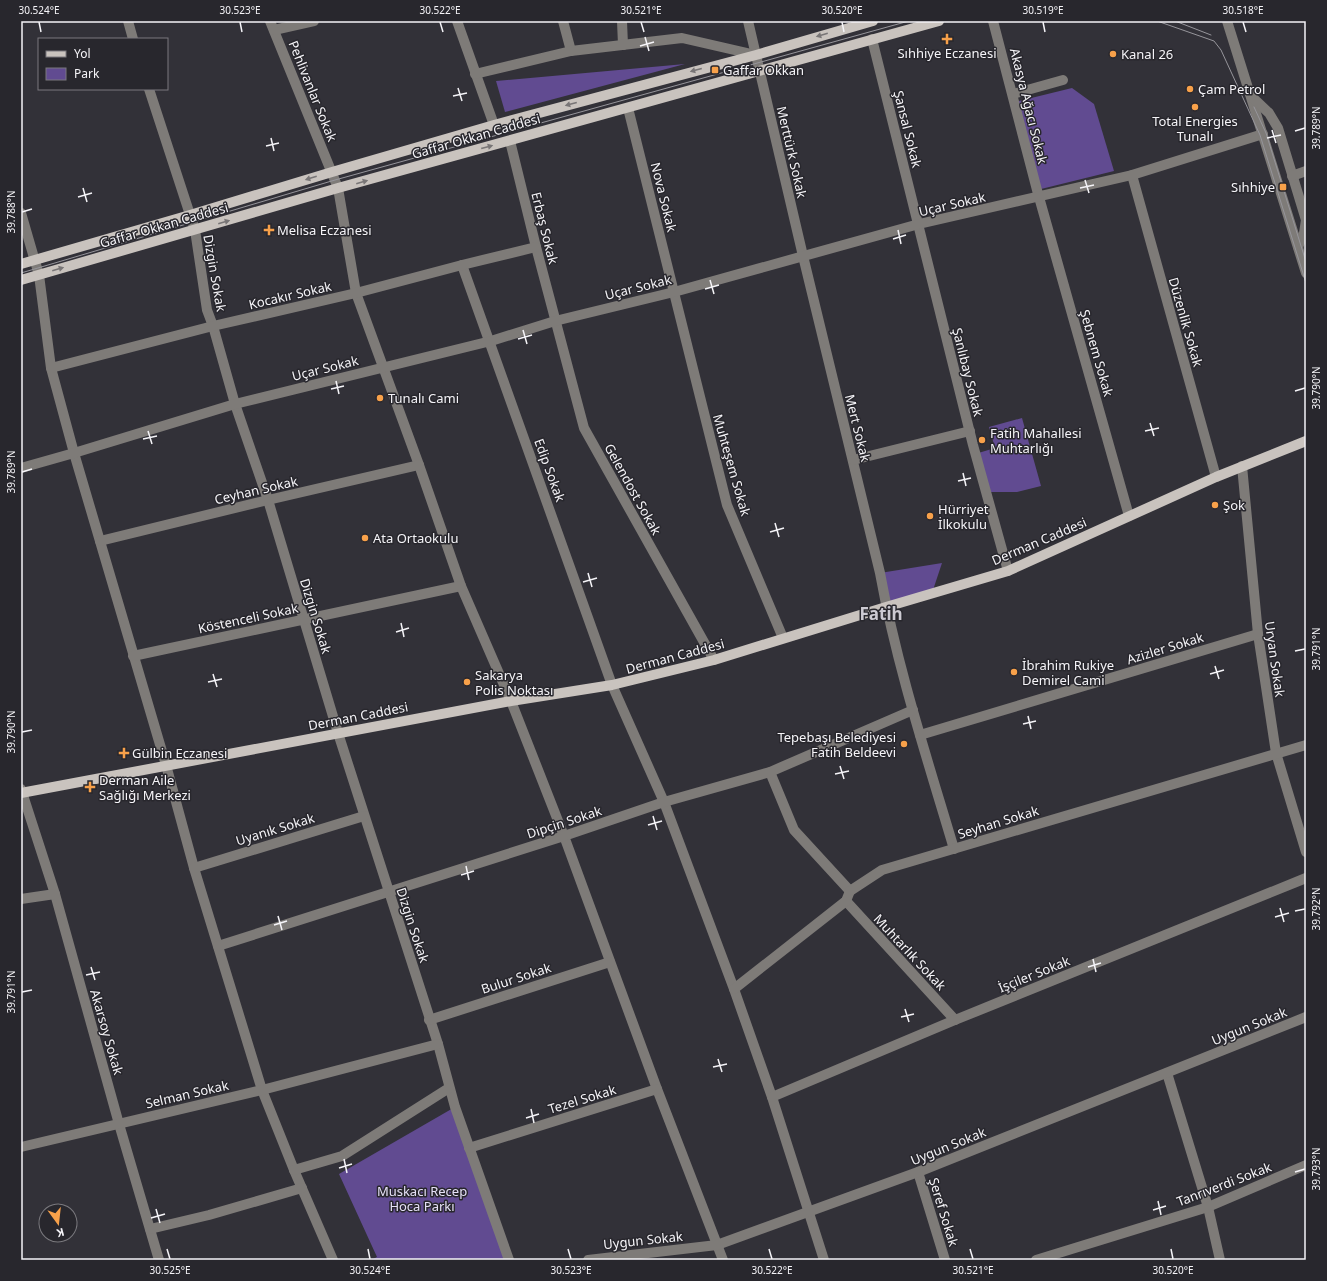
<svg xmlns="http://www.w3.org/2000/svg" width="1327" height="1281" font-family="'Noto Sans',sans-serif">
	<rect width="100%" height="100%" fill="#323138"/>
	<g fill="#614b91">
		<polygon points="685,64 505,112 496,81"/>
		<polygon points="1072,88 1094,104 1114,171 1037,190 1015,102"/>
		<polygon points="1022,418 1041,486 1017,492 986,492 975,454 995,448 989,427"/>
		<polygon points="942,563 932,593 886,607 880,573"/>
		<polygon points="455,1107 505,1260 371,1260 377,1257 339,1174"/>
	</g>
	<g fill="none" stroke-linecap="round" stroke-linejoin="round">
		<g stroke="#7e7b78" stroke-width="10">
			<polyline points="128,21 133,39"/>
			<polyline points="270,21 338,188 356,293 419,465 461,586 511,701 564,836 657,1089 723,1260"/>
			<polyline points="457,21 494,125"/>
			<polyline points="563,21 571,51"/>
			<polyline points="622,21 623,45"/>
			<path d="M748,21l55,235 77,317c17,94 47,185 74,276"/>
			<polyline points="993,21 1037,190 1129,516"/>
			<polyline points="1227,21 1306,273"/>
			<polyline points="274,30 314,21"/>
			<polyline points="872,39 973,445 1008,571"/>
			<polyline points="475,74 571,51 682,38 756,55"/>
			<polyline points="149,89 195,230 207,310 213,326 235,404 268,500 338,733 438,1044 455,1107 509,1260"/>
			<polyline points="1013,94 1063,80"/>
			<polyline points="1252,97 1269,113 1278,128 1306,220 1304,233 1298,247"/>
			<polyline points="628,108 727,505 783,638"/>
			<polyline points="510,141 536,247 584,428 714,660"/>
			<polyline points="1132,175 1216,477"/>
			<polyline points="1292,176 1306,171"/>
			<polyline points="21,213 39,275 51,368 74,453 166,765 194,868 262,1090 294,1170 333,1260"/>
			<polyline points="462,265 612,685 664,802 734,989 772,1097 824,1260"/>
			<polyline points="51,368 213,326 356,293 462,265 536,247"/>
			<polyline points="853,460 970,431"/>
			<polyline points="1242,466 1258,634 1276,753 1306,852"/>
			<polyline points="21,468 74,453 235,404 491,341 555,321 674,292 919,224 1132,175 1263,134"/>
			<polyline points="100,541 268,500 419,465"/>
			<polyline points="133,656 461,586"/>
			<polyline points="920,735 1258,634"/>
			<polyline points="770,772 794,830 850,891"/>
			<polyline points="21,789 55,894 119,1124 159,1260"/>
			<polyline points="194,868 364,816"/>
			<polyline points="21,899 55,894"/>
			<polyline points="846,901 955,1020"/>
			<polyline points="218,946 564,836 664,802 770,772 913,710"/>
			<polyline points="734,989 846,901 850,891 882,870 1306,745"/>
			<polyline points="429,1020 610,962"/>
			<polyline points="1167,1073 1208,1207 1220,1260"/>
			<polyline points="772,1097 955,1020 1306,878"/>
			<polyline points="21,1147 262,1090 438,1044"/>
			<polyline points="469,1148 657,1089"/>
			<polyline points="294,1170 342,1156 449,1088"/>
			<polyline points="918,1172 945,1260"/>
			<polyline points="150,1229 209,1215 302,1188"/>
			<polyline points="588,1260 717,1245 918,1172 1306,1017"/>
			<polyline points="1036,1260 1208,1207 1306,1165"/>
		</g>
		<g stroke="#c9c3be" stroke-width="10">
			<polyline points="21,264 190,215 332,172 494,125 756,55 873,21"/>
			<polyline points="21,280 338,188 939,21"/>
			<polyline points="21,793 511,701 612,685 714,660 886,607 1008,571 1216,477 1306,441"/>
		</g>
		<g stroke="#96959b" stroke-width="1">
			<polyline points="1157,21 1214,41 1221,50 1260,135 1306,283"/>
			<polyline points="1175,21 1211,35"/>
			<polyline points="1254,107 1266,133 1306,262"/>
			<polyline points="21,273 335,180 909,21"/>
		</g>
	</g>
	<defs><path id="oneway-solid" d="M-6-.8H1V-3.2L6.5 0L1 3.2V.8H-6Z"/></defs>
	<g fill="#787576">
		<use href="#oneway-solid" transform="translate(822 35) rotate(164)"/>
		<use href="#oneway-solid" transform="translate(696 70) rotate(165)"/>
		<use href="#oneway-solid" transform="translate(571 104) rotate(165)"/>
		<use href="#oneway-solid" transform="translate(487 147) rotate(-15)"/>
		<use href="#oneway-solid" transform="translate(311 178) rotate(163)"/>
		<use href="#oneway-solid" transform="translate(362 182) rotate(-16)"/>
		<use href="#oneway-solid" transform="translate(224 222) rotate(-16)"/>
		<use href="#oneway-solid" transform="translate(58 269) rotate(-16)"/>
	</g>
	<path fill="none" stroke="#f5f4f8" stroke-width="1.5" d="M39,22l2,10M240,22l2,10M440,22l3,10M641,22l3,10M842,22l2,10M1043,22l2,10M1243,22l3,10M645,37l4,14M640,46l14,-4M458,88l4,13M453,96l14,-3M1272,130l4,13M1295,131l10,-3M271,138l3,13M1267,138l14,-3M266,146l13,-3M1085,180l4,13M83,188l4,14M1080,188l14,-3M78,197l14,-4M22,212l10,-3M898,230l3,14M893,239l13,-4M710,280l4,14M705,289l14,-4M523,330l4,14M518,339l14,-4M336,381l3,13M331,389l13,-3M1295,391l10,-3M1150,423l4,13M148,431l4,13M1145,431l14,-3M143,439l14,-3M22,472l10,-3M963,473l3,13M958,481l13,-3M775,523l4,14M770,532l14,-4M588,573l4,14M583,582l14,-4M401,623l3,14M396,632l13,-4M1295,651l10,-2M1215,666l4,13M213,674l4,13M1210,674l14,-4M208,682l14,-3M1028,716l3,13M1023,724l13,-3M22,732l10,-2M840,766l4,13M835,774l14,-3M653,816l4,14M648,825l14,-4M466,866l3,14M461,875l13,-4M1280,908l4,14M1295,911l10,-2M278,916l4,14M1275,917l14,-4M274,925l13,-4M1093,959l3,13M91,967l4,13M1088,967l13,-4M86,975l14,-3M22,992l10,-2M905,1009l4,13M901,1017l13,-3M718,1059l4,13M713,1067l14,-3M531,1109l3,14M526,1118l13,-4M344,1159l3,14M339,1168l13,-4M1295,1172l10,-3M1158,1201l3,14M156,1209l4,14M1153,1210l13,-4M151,1218l14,-4M167,1249l3,10M368,1249l2,10M568,1249l3,10M769,1249l3,10M970,1249l3,10M1171,1249l2,10"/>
	<g fill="#f8a14a" stroke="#28272d" stroke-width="1.5">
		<path d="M945 33h4v4h4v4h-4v4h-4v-4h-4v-4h4z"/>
		<circle cx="1113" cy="54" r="4"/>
		<rect x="711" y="66" width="8" height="8" rx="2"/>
		<circle cx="1190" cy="89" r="4"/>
		<circle cx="1195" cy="107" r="4"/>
		<rect x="1279" y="183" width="8" height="8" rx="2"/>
		<path d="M267 224h4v4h4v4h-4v4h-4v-4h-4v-4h4z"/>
		<circle cx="380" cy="398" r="4"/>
		<circle cx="982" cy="440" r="4"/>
		<circle cx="1215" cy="505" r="4"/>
		<circle cx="930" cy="516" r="4"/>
		<circle cx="365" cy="538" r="4"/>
		<circle cx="1014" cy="672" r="4"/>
		<circle cx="467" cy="682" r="4"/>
		<circle cx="904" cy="744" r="4"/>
		<path d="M122 747h4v4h4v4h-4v4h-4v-4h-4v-4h4z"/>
		<path d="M88 781h4v4h4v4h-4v4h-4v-4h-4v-4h4z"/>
	</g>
	<g text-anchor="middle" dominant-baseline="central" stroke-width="3" stroke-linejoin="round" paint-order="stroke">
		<g font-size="13" fill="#f5f4f8" stroke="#28272d" text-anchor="start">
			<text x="947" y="53" text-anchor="middle">Sıhhiye Eczanesi</text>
			<text x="1121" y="54">Kanal 26</text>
			<text x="723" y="70">Gaffar Okkan</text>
			<text x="1198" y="89">Çam Petrol</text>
			<text x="1195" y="121" text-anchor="middle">Total Energies<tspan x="1195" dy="15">Tunalı</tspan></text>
			<text x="1275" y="187" text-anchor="end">Sıhhiye</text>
			<text x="277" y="230">Melisa Eczanesi</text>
			<text x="388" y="398">Tunalı Cami</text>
			<text x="990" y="433">Fatih Mahallesi<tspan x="990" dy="15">Muhtarlığı</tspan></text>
			<text x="1223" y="505">Şok</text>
			<text x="938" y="509">Hürriyet<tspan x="938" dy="15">İlkokulu</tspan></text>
			<text x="373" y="538">Ata Ortaokulu</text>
			<text x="1022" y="665">İbrahim Rukiye<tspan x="1022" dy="15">Demirel Cami</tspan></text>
			<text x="475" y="675">Sakarya<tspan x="475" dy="15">Polis Noktası</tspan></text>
			<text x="896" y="737" text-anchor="end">Tepebaşı Belediyesi<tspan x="896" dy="15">Fatih Beldeevi</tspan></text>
			<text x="132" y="753">Gülbin Eczanesi</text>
			<text x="99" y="780">Derman Aile<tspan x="99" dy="15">Sağlığı Merkezi</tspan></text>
		</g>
		<g font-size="13" fill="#f5f4f8" stroke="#28272d">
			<text transform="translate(313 91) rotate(68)">Pehlivanlar Sokak</text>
			<text transform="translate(1029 106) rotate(76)">Akasya Ağacı Sokak</text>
			<text transform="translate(908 129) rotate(76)">Şansal Sokak</text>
			<text transform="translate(476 136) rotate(-16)">Gaffar Okkan Caddesi</text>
			<text transform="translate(792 152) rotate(77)">Merttürk Sokak</text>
			<text transform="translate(664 197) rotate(76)">Nova Sokak</text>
			<text transform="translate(952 204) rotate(-13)">Uçar Sokak</text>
			<text transform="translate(164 225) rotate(-16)">Gaffar Okkan Caddesi</text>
			<text transform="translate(545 228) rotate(76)">Erbaş Sokak</text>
			<text transform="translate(215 273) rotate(80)">Dizgin Sokak</text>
			<text transform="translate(638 287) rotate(-14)">Uçar Sokak</text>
			<text transform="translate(290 295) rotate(-13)">Kocakır Sokak</text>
			<text transform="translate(1186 322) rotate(74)">Düzenlik Sokak</text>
			<text transform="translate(1097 353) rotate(74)">Şebnem Sokak</text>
			<text transform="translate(325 368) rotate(-14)">Uçar Sokak</text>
			<text transform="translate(968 372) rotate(76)">Şanlıbay Sokak</text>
			<text transform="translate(858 428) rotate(76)">Mert Sokak</text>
			<text transform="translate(732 465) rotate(74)">Muhteşem Sokak</text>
			<text transform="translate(550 470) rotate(70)">Edip Sokak</text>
			<text transform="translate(633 489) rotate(61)">Gelendost Sokak</text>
			<text transform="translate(256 490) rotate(-13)">Ceyhan Sokak</text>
			<text transform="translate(1039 541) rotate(-23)">Derman Caddesi</text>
			<text transform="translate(316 616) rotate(73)">Dizgin Sokak</text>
			<text transform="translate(248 618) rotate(-12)">Köstenceli Sokak</text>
			<text transform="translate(1165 648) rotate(-17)">Azizler Sokak</text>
			<text transform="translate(675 656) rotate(-15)">Derman Caddesi</text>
			<text transform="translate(1275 659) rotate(82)">Uryan Sokak</text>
			<text transform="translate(358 716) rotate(-11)">Derman Caddesi</text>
			<text transform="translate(564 822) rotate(-18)">Dipçin Sokak</text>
			<text transform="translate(998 822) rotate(-17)">Seyhan Sokak</text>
			<text transform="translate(275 829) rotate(-17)">Uyanık Sokak</text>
			<text transform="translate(413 925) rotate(72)">Dizgin Sokak</text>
			<text transform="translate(910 952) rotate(47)">Muhtarlık Sokak</text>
			<text transform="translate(1034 974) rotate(-22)">İşçiler Sokak</text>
			<text transform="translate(516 978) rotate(-18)">Bulur Sokak</text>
			<text transform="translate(1249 1026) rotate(-22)">Uygun Sokak</text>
			<text transform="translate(107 1032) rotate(74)">Akarsoy Sokak</text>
			<text transform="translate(187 1094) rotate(-13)">Selman Sokak</text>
			<text transform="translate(582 1099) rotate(-17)">Tezel Sokak</text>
			<text transform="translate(948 1146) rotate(-22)">Uygun Sokak</text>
			<text transform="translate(1224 1184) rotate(-21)">Tanrıverdi Sokak</text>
			<text transform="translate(944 1212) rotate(73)">Şeref Sokak</text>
			<text transform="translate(643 1240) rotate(-6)">Uygun Sokak</text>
		</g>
		<g font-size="13" fill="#e6e1f7" stroke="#28272d">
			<text x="422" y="1191">Muskacı Recep<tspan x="422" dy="15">Hoca Parkı</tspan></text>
		</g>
		<g font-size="17" font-weight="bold" fill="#cccad2" stroke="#28272d">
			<text x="881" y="613">Fatih</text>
		</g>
	</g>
	<rect width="1327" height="1281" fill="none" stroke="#28272d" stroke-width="44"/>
	<rect x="38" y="38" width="130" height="52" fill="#28272d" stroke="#7a797e"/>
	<rect x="46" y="51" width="20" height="6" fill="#c9c3be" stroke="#7a797e"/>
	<text x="74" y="58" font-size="12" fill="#f5f4f8">Yol</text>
	<rect x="46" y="68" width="20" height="12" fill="#614b91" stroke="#7a797e"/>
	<text x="74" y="78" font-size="12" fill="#f5f4f8">Park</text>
	<g transform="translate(58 1223) rotate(165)"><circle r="19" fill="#28272d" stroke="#7a797e"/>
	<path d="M0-3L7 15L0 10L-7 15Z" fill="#f8a14a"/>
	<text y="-6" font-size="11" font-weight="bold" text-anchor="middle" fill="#f5f4f8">K</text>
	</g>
	<rect x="22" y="22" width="1283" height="1237" fill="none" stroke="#f5f4f8" stroke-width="1.5"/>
	<g font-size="10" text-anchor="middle" fill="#f5f4f8">
		<text x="39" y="14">30.524°E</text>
		<text x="240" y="14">30.523°E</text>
		<text x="440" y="14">30.522°E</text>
		<text x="641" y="14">30.521°E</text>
		<text x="842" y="14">30.520°E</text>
		<text x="1043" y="14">30.519°E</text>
		<text x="1243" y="14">30.518°E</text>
		<text transform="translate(1316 128) rotate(-90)" y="4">39.789°N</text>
		<text transform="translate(11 212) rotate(-90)" y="4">39.788°N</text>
		<text transform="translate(1316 388) rotate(-90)" y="4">39.790°N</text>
		<text transform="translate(11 472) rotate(-90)" y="4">39.789°N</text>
		<text transform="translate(1316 649) rotate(-90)" y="4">39.791°N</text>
		<text transform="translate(11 732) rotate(-90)" y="4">39.790°N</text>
		<text transform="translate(1316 909) rotate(-90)" y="4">39.792°N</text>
		<text transform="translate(11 992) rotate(-90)" y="4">39.791°N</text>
		<text transform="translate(1316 1169) rotate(-90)" y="4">39.793°N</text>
		<text x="170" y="1274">30.525°E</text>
		<text x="370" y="1274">30.524°E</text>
		<text x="571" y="1274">30.523°E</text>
		<text x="772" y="1274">30.522°E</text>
		<text x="973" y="1274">30.521°E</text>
		<text x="1173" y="1274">30.520°E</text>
	</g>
</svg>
